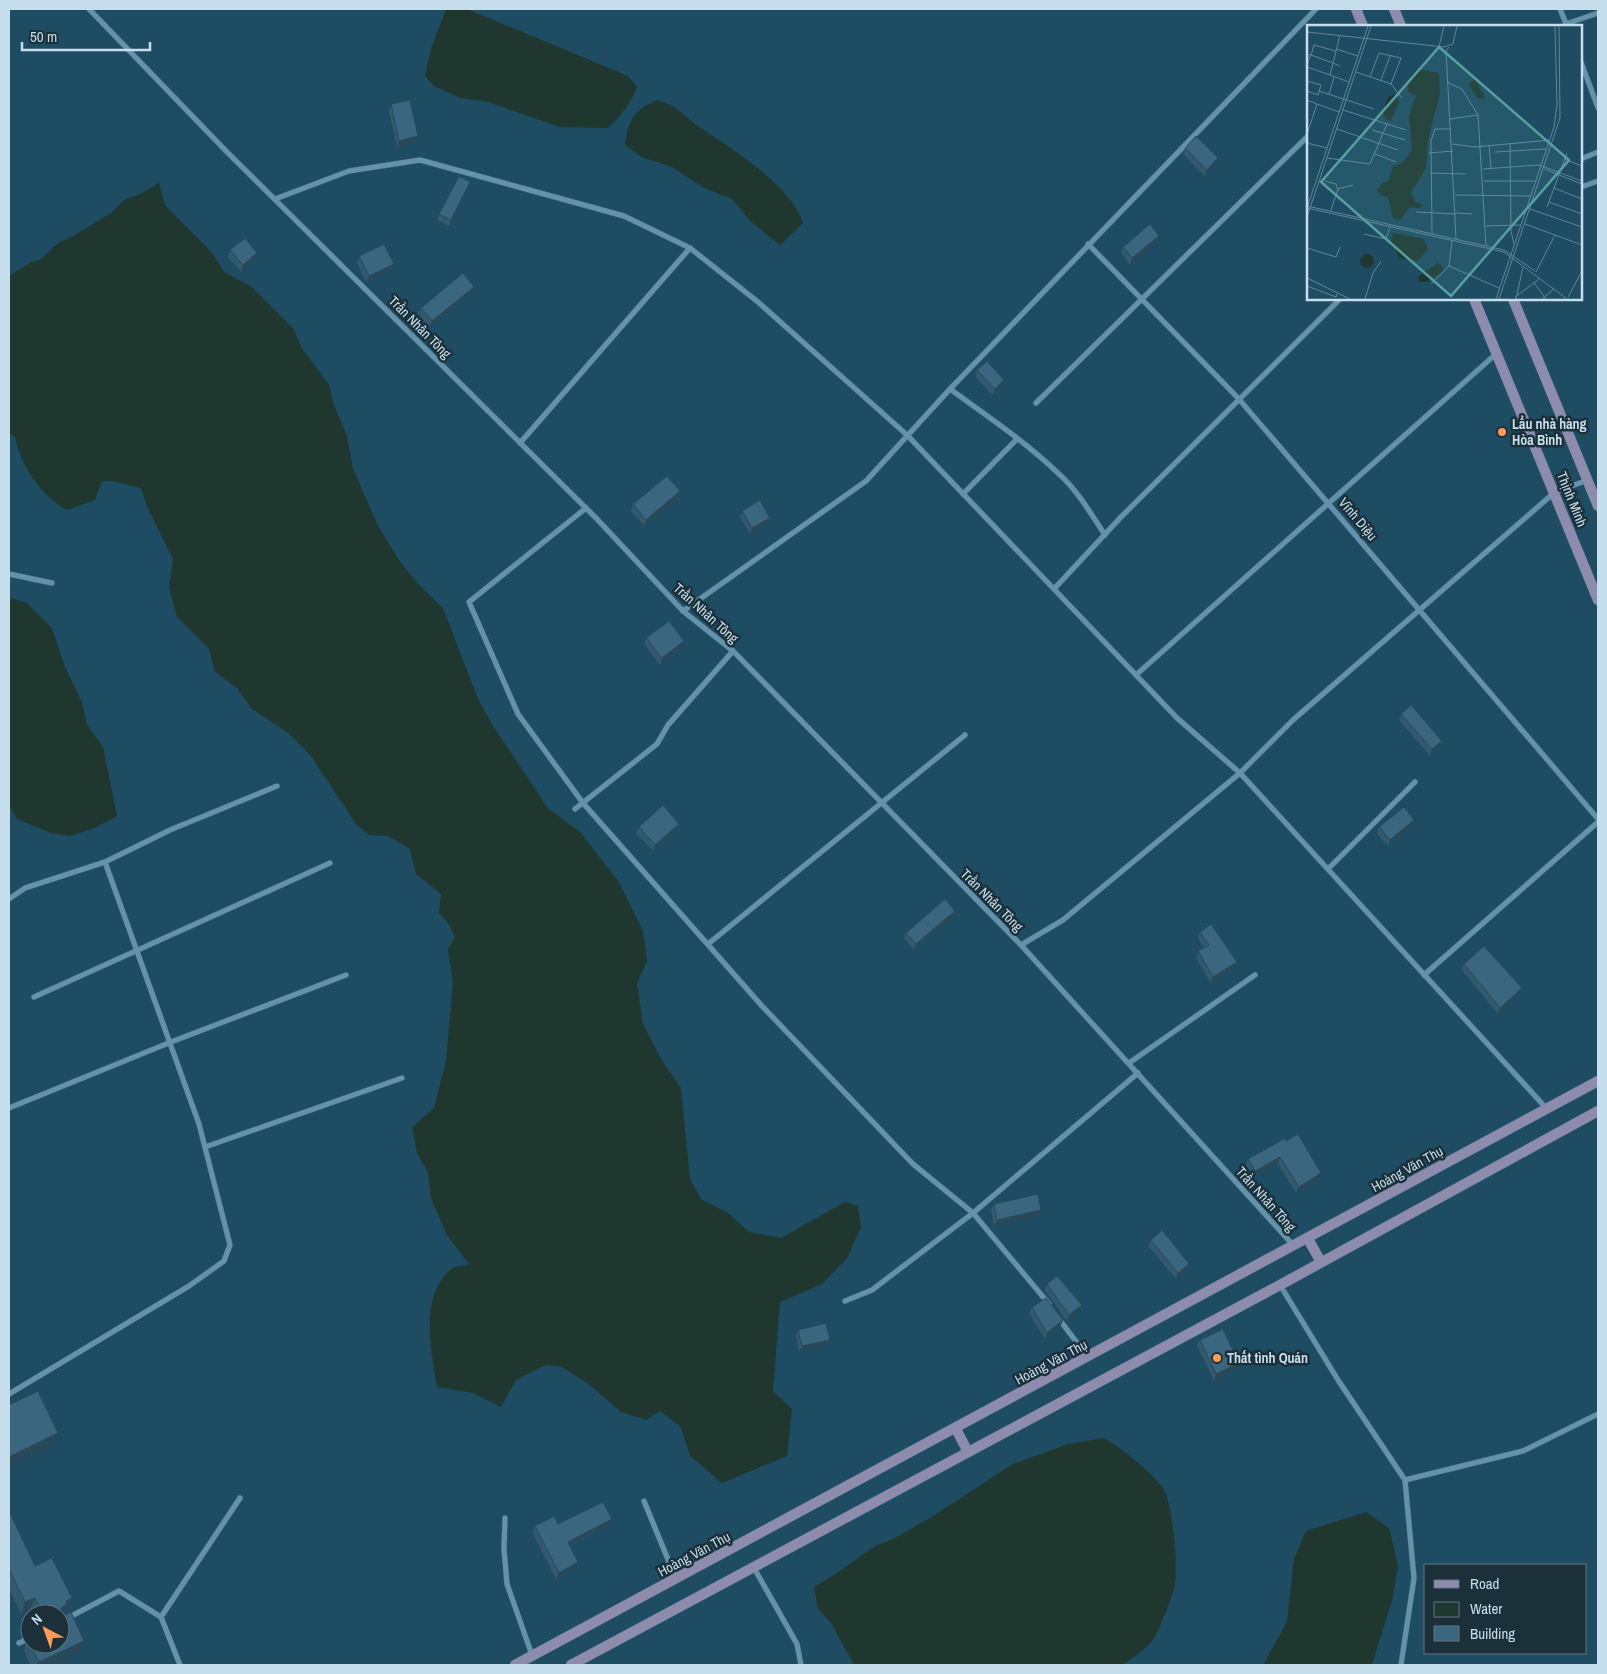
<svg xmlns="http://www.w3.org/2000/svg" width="1607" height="1674" font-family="'Archivo Narrow',sans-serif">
	<rect width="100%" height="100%" fill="#1e4c63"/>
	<g fill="#203730">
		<path d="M446,9h21l161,67 9,11c-7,17 -16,29 -29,41l-48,-1 -72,-25 -28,-4 -26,-12 -9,-10 6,-27z"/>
		<path d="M657,100c22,6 27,17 44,28 31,21 91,58 102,95l-23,22 -29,-23 -19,-23 -28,-11 -32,-21 -31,-10 -16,-12c3,-25 9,-35 32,-45z"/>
		<path d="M159,183l6,22 48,49 11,18 28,15 41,41 9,20 27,37 5,20 13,31 6,33 25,57 21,34 20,25 24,23 35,91 15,27 55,82 33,25 38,49 24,49 4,30 -10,22 6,41 18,35 20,29 9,91 11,20 27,14 21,19 32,6 64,-36 13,4 3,21 -14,31 -25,26 -42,18 -7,89 19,18 -5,47 -65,27 -32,-27 -9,-29 -21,-16 -14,9 -25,-8 -30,-26 -29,-19 -16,-2 -30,15 -15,27 -28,-14 -36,-6c-6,-36 -18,-90 14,-118 4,-3 13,-3 18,-5l-22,-29 -16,-37 -3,-25 -11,-20 -5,-26 22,-19 12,-47 7,-78 -5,-34 7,-12 -7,-14 -9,-10 2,-19 -25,-20 -6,-25 -22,-13 -19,-1 -13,-11 -46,-69 -23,-23 -35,-23 -15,-21 -22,-16 -6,-23 -32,-32 -8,-29 4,-29 -27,-55 -5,-16 -29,-7h-10l-7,19 -28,10c-26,-14 -46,-44 -52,-73l-6,-4v-157l22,-14 9,-2 18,-17 17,-8 37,-23 12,-12 18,-7z"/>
		<polygon points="9,598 26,602 52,628 65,667 82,702 87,725 103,747 117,816 95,828 70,836 51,833 17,819 9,806"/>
		<path d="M1104,1438c16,9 56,40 62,56 7,19 13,75 8,95 -2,8 -14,38 -18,46 -7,12 -23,23 -34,30h-268l-23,-42 -13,-14 -4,-22 17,-10 44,-31 18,-7 37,-21 83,-54 55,-20z"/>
		<polygon points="1366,1512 1389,1528 1398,1565 1393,1597 1372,1665 1263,1665 1287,1622 1294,1559 1306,1531"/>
	</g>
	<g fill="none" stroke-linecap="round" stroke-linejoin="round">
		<g stroke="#3f687b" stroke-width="6">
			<g id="minor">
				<polyline points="89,9 226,151 597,519 683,611 733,651 1021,945 1293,1245"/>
				<polyline points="1560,9 1567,26"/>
				<polyline points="1566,24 1598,13"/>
				<polyline points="1581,62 1598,108"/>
				<polyline points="1581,159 1598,152"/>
				<polyline points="1581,187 1598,181"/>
				<polyline points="275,199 349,171 420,160 624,216 690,248 758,302 907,435 1177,718 1240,773 1547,1109"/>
				<polyline points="1088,244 1238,398 1598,819"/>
				<path d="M950,389c37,27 76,53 109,85 19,17 32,40 46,61"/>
				<polyline points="1036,403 1308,136"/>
				<polyline points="520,443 690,248"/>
				<polyline points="963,494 1017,439"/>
				<polyline points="586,508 469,602 518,714 583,803 762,1006 913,1164 973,1213 1049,1304"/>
				<polyline points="9,574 52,583"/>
				<polyline points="1054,589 1121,517 1340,299"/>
				<polyline points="683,611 866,481 950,389 1316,9"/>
				<polyline points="1136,675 1497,353"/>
				<polyline points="575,809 657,744 668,725 733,651"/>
				<polyline points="1328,869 1415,782"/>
				<polyline points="9,899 25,888 105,862 170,830 277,786"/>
				<polyline points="708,944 965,735"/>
				<polyline points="1021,945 1063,920 1240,773 1293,720 1555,492 1588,480"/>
				<polyline points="1424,975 1598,822"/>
				<polyline points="34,997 330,863"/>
				<polyline points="1129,1063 1255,975"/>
				<polyline points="9,1108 171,1042 346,975"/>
				<polyline points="205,1147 402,1078"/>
				<polyline points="1280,1285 1338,1380 1405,1480 1414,1578 1401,1665"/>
				<polyline points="845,1301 872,1290 973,1213 1138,1073"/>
				<polyline points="1059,1319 1087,1356"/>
				<polyline points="9,1394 189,1286 224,1261 230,1245 199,1124 105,862"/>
				<polyline points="1405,1480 1523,1451 1598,1414"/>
				<polyline points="644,1501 676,1579"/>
				<polyline points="505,1518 504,1549 507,1584 532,1655"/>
				<polyline points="754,1568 797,1644 801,1665"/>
				<polyline points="60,1622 119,1591 161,1617"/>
				<polyline points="19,1643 30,1638"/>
				<polyline points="180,1665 161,1617 240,1498"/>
			</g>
		</g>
		<g stroke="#3f687b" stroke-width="11">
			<g id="secondary">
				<polyline points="1356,9 1363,26"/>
				<polyline points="1394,9 1401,26"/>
				<polyline points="1474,299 1598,600"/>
				<polyline points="1513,299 1598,506"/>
				<polyline points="1308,1239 1321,1262"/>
				<polyline points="956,1429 968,1452"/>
				<polyline points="515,1665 1598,1081"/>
				<polyline points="571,1665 1280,1285 1598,1111"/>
			</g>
		</g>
		<use href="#minor" stroke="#6492ab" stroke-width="5"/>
		<use href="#secondary" stroke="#8e8cad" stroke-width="10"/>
	</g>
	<g fill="#32596d">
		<polygon points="391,104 418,136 416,143 397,147 389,111"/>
		<polygon points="1185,148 1216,165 1204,176 1183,154"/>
		<polygon points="468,188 449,226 437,220 439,214"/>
		<polygon points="1157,242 1130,265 1121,253 1123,247"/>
		<polygon points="230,250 255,259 241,272 228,257"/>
		<polygon points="359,256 394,264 391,270 366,282 357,263"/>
		<polygon points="471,293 429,327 418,314 421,308"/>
		<polygon points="977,370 1004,380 1002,386 992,395 975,376"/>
		<polygon points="680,491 678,498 644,526 631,511 633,504"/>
		<polygon points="742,511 768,524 750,534 740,517"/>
		<polygon points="646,638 682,648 660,665 644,644"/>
		<polygon points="1401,714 1439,747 1430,756 1399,720"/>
		<polygon points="1414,820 1412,826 1388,846 1377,834 1379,827"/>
		<polygon points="679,824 677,830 653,851 636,833 639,827"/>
		<polygon points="955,911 953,917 914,950 904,939 906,933"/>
		<polygon points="1200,932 1237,962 1235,968 1211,983 1196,958 1198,951 1204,948 1198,938"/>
		<polygon points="1464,964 1522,988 1520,994 1498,1014 1462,970"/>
		<polygon points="1286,1141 1321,1173 1319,1180 1296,1193 1278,1164 1253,1178 1246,1165 1248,1159"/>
		<polygon points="994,1204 1039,1216 994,1226 991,1210"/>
		<polygon points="1151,1240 1189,1264 1187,1270 1176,1279 1148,1246"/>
		<polygon points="1047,1284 1079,1311 1067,1321 1045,1291"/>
		<polygon points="1032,1307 1060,1327 1045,1339 1029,1313"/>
		<polygon points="798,1330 827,1346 799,1352 796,1336"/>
		<polygon points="1200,1340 1237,1369 1214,1381 1197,1346"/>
		<polygon points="9,1511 35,1566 72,1598 68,1610 65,1611 64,1614 80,1653 52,1665 30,1665 24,1650 28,1639 60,1644 60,1614 33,1614 30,1609 21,1614 9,1589"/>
		<polygon points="558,1524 609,1525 570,1546 578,1562 576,1569 556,1579 532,1532 535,1526"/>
	</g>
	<g fill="#294859">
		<polygon points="418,136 416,143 397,147 399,141"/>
		<polygon points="1218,158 1216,165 1204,176 1207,170"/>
		<polygon points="470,182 468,188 449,226 451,220"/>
		<polygon points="1159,236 1157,242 1130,265 1132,258"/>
		<polygon points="257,253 255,259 241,272 243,265"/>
		<polygon points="394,264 391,270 366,282 369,276"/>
		<polygon points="474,287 471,293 429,327 432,321"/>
		<polygon points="1004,380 1002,386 992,395 995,389"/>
		<polygon points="680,491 678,498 644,526 646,520"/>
		<polygon points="770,518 768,524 750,534 752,528"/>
		<polygon points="684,641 682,648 660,665 662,658"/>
		<polygon points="1442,741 1439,747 1430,756 1432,749"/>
		<polygon points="1414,820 1412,826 1388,846 1390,840"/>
		<polygon points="679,824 677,830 653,851 655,845"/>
		<polygon points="955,911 953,917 914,950 916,944"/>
		<polygon points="1237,962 1235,968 1211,983 1213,977"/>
		<polygon points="1522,988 1520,994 1498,1014 1500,1008"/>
		<polygon points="1280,1157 1278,1164 1253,1178 1255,1171"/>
		<polygon points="1321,1173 1319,1180 1296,1193 1299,1187"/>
		<polygon points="1041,1210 1039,1216 994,1226 997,1220"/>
		<polygon points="1189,1264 1187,1270 1176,1279 1178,1273"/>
		<polygon points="1082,1305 1079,1311 1067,1321 1069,1315"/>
		<polygon points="1063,1320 1060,1327 1045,1339 1047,1333"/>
		<polygon points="830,1340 827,1346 799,1352 802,1346"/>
		<polygon points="1239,1363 1237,1369 1214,1381 1216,1374"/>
		<polygon points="58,1433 54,1444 9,1467 9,1457"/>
		<polygon points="612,1519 609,1525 565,1548 568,1542"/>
		<polygon points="578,1562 576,1569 556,1579 559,1573"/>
		<polygon points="35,1598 30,1609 21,1614 25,1602"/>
		<polygon points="72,1598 68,1610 65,1611 63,1615 60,1617 61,1608 66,1601"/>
		<polygon points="84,1641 80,1653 52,1665 37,1665 39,1662"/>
	</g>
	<g fill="#3a677f" stroke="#294859">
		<polygon points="410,100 418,136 399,141 391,104"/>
		<polygon points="1196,136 1218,158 1207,170 1185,148"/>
		<polygon points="459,176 470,182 451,220 439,214"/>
		<polygon points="1150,224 1159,236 1132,258 1123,247"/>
		<polygon points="245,238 257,253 243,265 230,250"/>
		<polygon points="384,244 394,264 369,276 359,256"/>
		<polygon points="463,273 474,287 432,321 421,308"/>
		<polygon points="987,361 1004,380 995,389 977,370"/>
		<polygon points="667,476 680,491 646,520 633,504"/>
		<polygon points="760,500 770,518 752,528 742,511"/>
		<polygon points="669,621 684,641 662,658 646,638"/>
		<polygon points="1411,705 1442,741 1432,749 1401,714"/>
		<polygon points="663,805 679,824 655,845 639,827"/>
		<polygon points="1404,807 1414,820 1390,840 1379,827"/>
		<polygon points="945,899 955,911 916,944 906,933"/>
		<polygon points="1211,924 1237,962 1213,977 1198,951 1209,945 1200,932"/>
		<polygon points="1484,946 1522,988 1500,1008 1464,964"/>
		<polygon points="1298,1134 1321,1173 1299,1187 1280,1157 1255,1171 1248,1159 1285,1138 1286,1141"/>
		<polygon points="1038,1194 1041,1210 997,1220 994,1204"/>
		<polygon points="1162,1230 1189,1264 1178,1273 1151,1240"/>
		<polygon points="1057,1276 1082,1305 1069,1315 1047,1284"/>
		<polygon points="1046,1298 1063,1320 1047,1333 1032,1307"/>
		<polygon points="826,1323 830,1340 802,1346 798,1330"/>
		<polygon points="1223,1329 1239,1363 1216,1374 1200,1340"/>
		<polygon points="38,1391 58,1433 9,1457 9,1405"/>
		<polygon points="603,1502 612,1519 568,1542 578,1562 559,1573 535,1526 554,1516 558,1524"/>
		<polygon points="9,1511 35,1566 52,1558 72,1598 66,1601 67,1604 61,1608 60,1612 65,1615 71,1612 84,1641 39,1662 30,1644 60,1644 60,1614 43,1614 35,1598 25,1602 9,1569"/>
	</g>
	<g fill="#fe9b59" stroke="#1c303a" stroke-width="2">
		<circle cx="1502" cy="432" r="5"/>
		<circle cx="1217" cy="1358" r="5"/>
	</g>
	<g text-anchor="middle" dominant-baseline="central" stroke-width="5" stroke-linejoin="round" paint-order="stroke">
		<g font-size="14" fill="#c6deeb" stroke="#1c303a">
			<text transform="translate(420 327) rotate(45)">Trần Nhân Tông</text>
			<text transform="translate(1572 499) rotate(68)">Thịnh Minh</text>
			<text transform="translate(1358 519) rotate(50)">Vĩnh Diệu</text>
			<text transform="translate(706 613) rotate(42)">Trần Nhân Tông</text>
			<text transform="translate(992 900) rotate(45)">Trần Nhân Tông</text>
			<text transform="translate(1407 1169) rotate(-29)">Hoàng Văn Thụ</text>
			<text transform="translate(1266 1199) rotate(48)">Trần Nhân Tông</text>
			<text transform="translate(1051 1362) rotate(-28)">Hoàng Văn Thụ</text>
			<text transform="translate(694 1554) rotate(-28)">Hoàng Văn Thụ</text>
		</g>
		<g font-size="14" font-weight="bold" fill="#c6deeb" stroke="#1c303a" text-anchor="start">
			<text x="1512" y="424">Lẩu nhà hàng<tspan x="1512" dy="16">Hòa Bình</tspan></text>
			<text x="1227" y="1358">Thất tình Quán</text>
		</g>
	</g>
	<g transform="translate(1307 25)">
		<rect width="275" height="275" fill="#1e4c63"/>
		<path d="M112,44l20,4 1,21 -12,46 -2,28 -15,25 4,9 9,3 -5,3 -9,-1 -10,13 -7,-2 -5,-21 -7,-1 -4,-6 7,-8h4l5,-15 10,-5 9,-12 -3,-34 7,-20 -7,-3 -1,-6 4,-12zM168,54l10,18 -2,2 -5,-1 -10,-14zM88,69l4,7 -8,20 -5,-2 -3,-7 5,-15zM86,208l31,6 4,11 -11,11 -18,-3 -4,-11 -5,-1zM53 236a7 7 0 1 1 14 0a7 7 0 1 1-14 0ZM130,238l6,3 -1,6 -16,10h-7l-1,-5z" fill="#203730"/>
		<path fill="none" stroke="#618699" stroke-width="1" d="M61,1l-61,182 197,44 63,47M0,7l137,15 9,-3 4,-18M132,22l5,-21M142,22l-3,4 10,188M29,24l22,7M0,29l4,1 3,-10 22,6M0,39l4,-9 22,8 -3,12 -23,-8M33,41l-7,-3 7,-28M49,47l35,12 10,-26 -22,-5 -9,24M23,50l19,7M74,55l9,-24M0,56l14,4 -3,10 -11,-4M140,57l15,7 16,26 8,131M84,59l11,14M12,66l55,18M22,69l5,-17M0,75l10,4 -10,30M10,79l22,8M36,85l63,20M143,94l28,-4M30,104l61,21M65,105l33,10M0,118l20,5M203,118l1,88 3,13M145,119l23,3 75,-7M182,120l2,23M188,127l51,-3M122,128l24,-2M68,129l21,8M20,133l43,6 17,-40M257,134l18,7M176,144l56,-4 43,16M237,144l38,15M123,148l36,1M18,156l11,3 2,5M177,156h52M247,163l28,11M148,170l76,1M242,177l33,12M0,181l197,44 31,21M240,182l20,-54M223,184l52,18M24,185l7,-21 15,-4M109,187l40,2M149,188l16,1M0,192l64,-191M218,199l57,21M179,201l35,-1M125,208l-1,-92 4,-12h16M57,209l22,5 4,-12M0,223l29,9 4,-10M142,241l50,22M229,247l19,-37M0,253l43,21M233,253l-6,5 12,16M124,259l18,-18 3,-25M0,261l29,11 1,-3M208,272l19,-14M261,272l14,-26M58,274l8,-26 8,-12M189,274l58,-172 3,-22 -2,-79M192,274l61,-181 -1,-92M209,274l7,-32M235,274l12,-10"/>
		<path fill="#58a0a0" fill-opacity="0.15" stroke="#58a0a0" stroke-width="2.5" d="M132,22l130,113 -118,136 -130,-114z"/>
		<rect width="275" height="275" fill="none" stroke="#c6deeb" stroke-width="2.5"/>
	</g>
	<rect width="1607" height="1674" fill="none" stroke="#c6deeb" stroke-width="20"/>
	<rect x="1424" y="1564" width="162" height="90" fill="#1c303a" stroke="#607681"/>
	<rect x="1434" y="1580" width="25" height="8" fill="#8e8cad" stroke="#607681"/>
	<text x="1470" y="1589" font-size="15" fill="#c6deeb">Road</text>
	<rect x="1434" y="1602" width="25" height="15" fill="#203730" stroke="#607681"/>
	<text x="1470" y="1614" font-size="15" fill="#c6deeb">Water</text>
	<rect x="1434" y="1626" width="25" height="15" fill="#3a677f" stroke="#607681"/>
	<text x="1470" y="1639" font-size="15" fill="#c6deeb">Building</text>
	<g transform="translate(45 1629) rotate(319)"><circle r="24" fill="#1c303a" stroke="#607681"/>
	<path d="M0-4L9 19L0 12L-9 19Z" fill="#fe9b59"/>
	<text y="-8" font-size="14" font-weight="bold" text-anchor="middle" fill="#c6deeb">N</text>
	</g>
	<path d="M22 42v8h128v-8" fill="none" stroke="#c6deeb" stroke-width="2.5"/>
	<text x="30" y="42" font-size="15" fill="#c6deeb" stroke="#1c303a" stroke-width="4" paint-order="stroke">50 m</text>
</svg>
